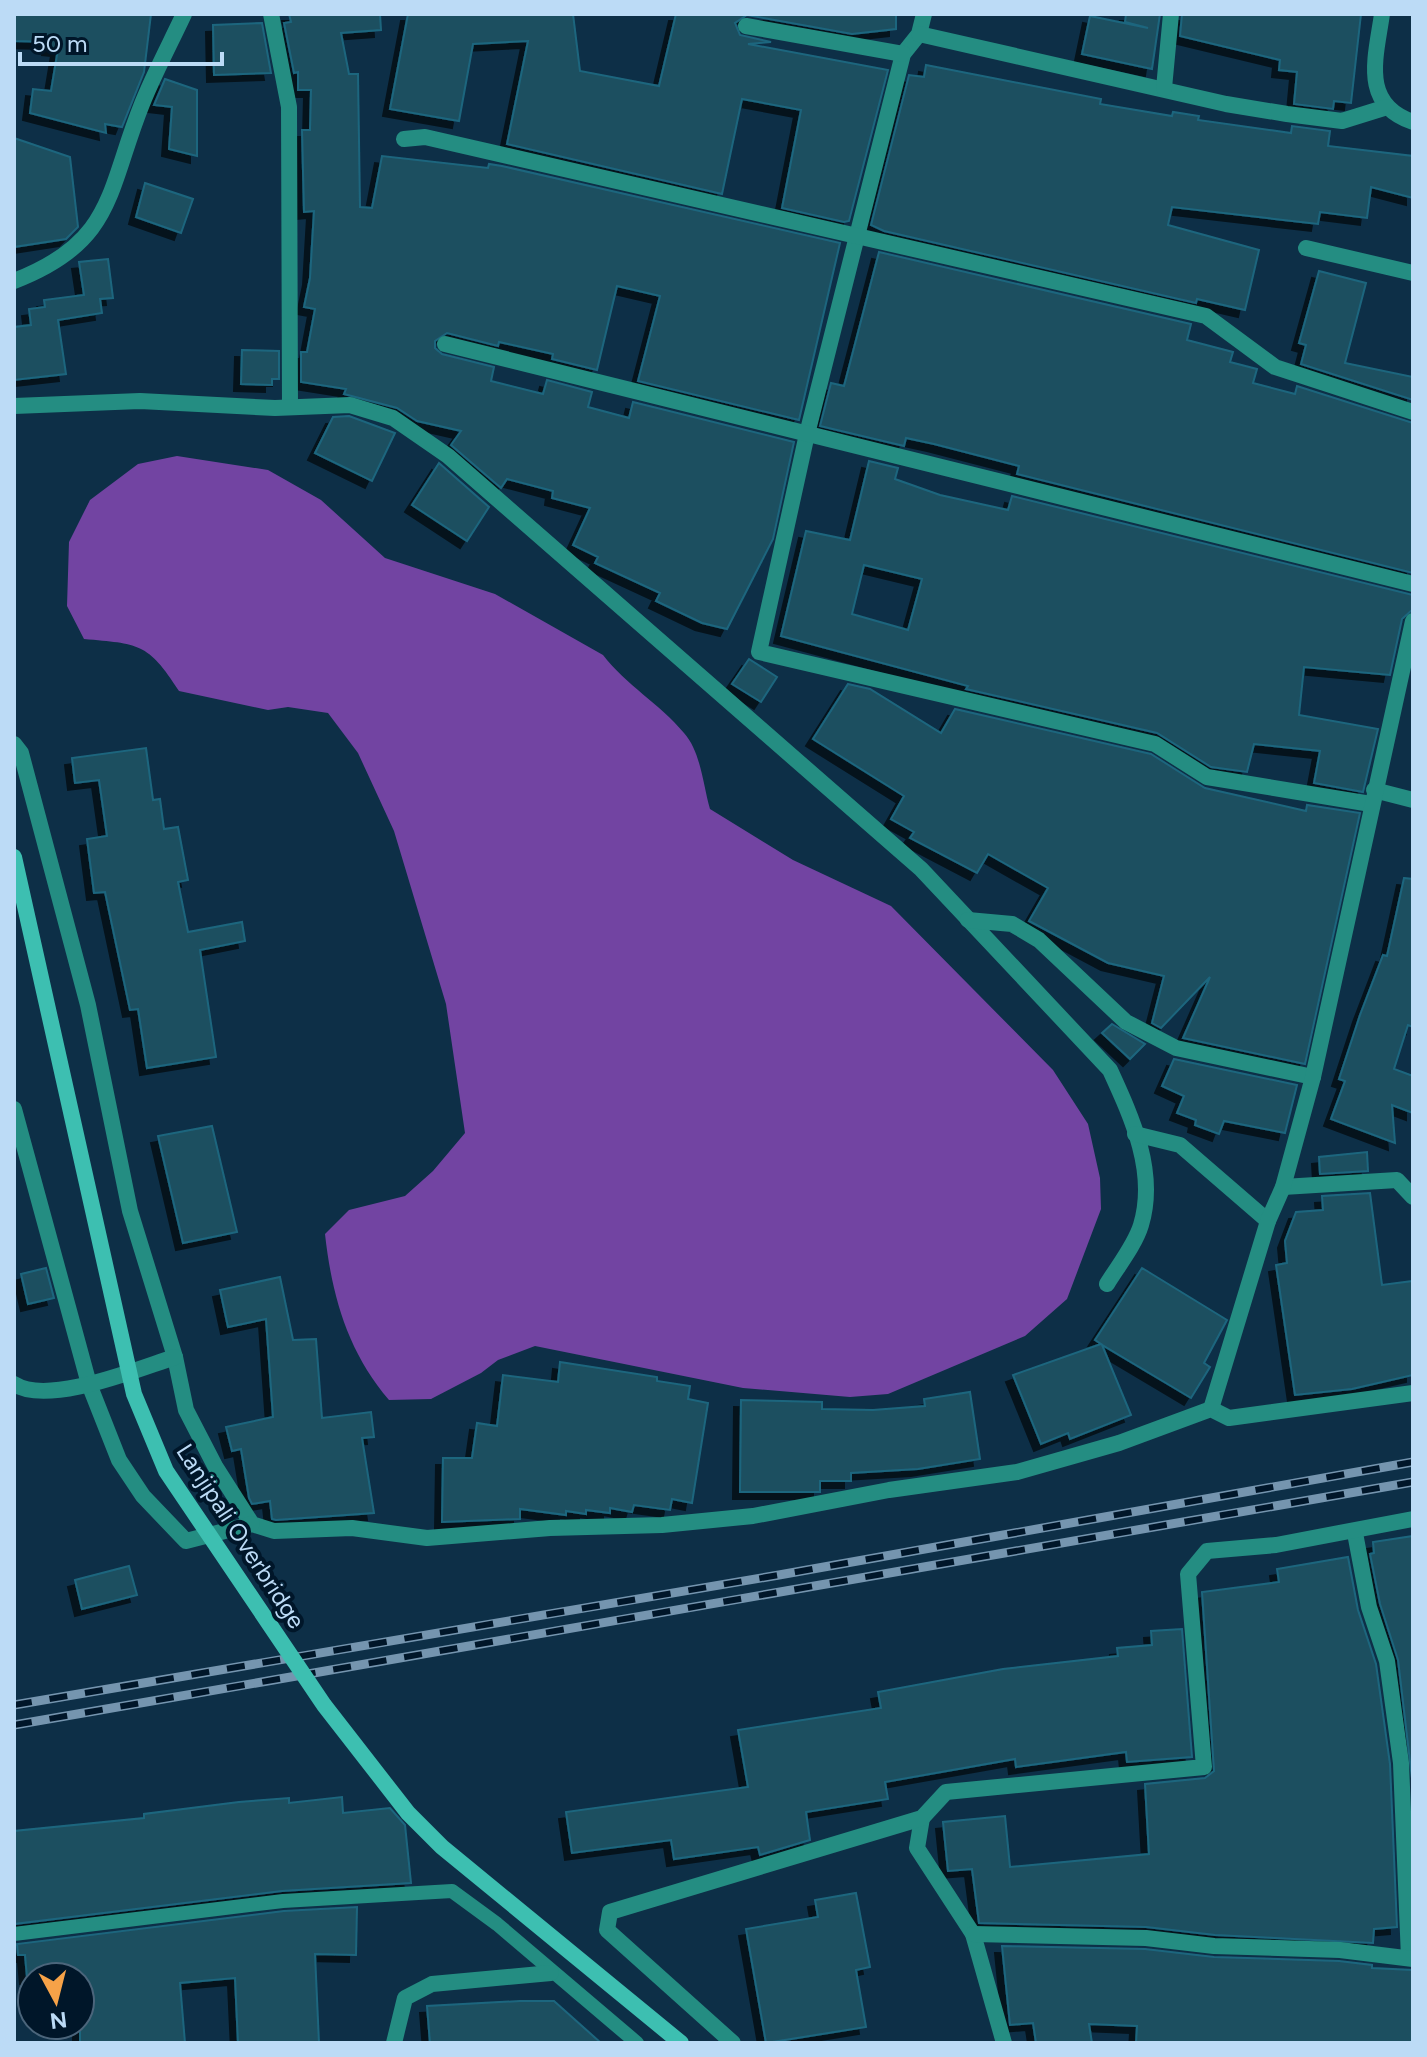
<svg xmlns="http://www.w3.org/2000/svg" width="1427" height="2057" font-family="Figtree,sans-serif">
	<defs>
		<filter id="shadow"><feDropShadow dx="-7" dy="7" stdDeviation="0" flood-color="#0009"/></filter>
	</defs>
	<rect width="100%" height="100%" fill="#0d2f47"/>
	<path fill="#7244a2" d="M177,456l91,14 53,30 64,58 110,36 108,61c23,30 57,49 81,78 17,19 19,52 26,76l83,51 98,46 162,164 35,54 12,54 1,31 -34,90 -42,37 -137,58 -38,3 -107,-9 -208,-42 -37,14 -17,13 -50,26 -42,1c-41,-48 -57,-103 -64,-166l24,-24 56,-14 28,-25 32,-38 -19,-129 -52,-173 -36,-78 -30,-40 -40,-6 -20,3 -89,-19c-31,-49 -41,-47 -95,-52l-17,-33 2,-64 21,-42 48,-36z"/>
	<g fill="#1f4f60" stroke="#1e667e" stroke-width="2" fill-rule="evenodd" filter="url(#shadow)">
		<polygon points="14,14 151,14 144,72 122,127 105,124 106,133 30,113 33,89 51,91 58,49 49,48 50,42 14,41"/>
		<polygon points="289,14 380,14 381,30 341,33 349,74 358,74 360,207 372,208 382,156 488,168 489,164 502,166 840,243 799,420 638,381 660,296 617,286 597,370 552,359 553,354 499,342 498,346 447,333 435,341 435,348 442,354 494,367 491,381 543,394 547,380 592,392 588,407 629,418 633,402 794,442 773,539 727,629 702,623 656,601 660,593 595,563 598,557 573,545 590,508 552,498 553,491 507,479 501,488 451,445 461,431 417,421 397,408 344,394 346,389 301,382 301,352 307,352 315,309 304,307 310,278 314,211 304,212 302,130 310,130 311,90 298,90 298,72 294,73 284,23 291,22"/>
		<polygon points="408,14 573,14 580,71 659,86 676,14 896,14 896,29 852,34 747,15 735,23 740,35 771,42 748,44 888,70 849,221 844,222 782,208 801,110 742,99 722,194 507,144 528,41 473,44 459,121 390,109"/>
		<polygon points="1126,14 1160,14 1152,69 1082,54 1090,16 1148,28 1125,22"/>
		<polygon points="1182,14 1361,14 1351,103 1334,101 1333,109 1294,104 1297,72 1279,70 1280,60 1180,36"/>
		<polygon points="262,23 271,73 214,75 213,25"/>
		<polygon points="926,65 1101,99 1100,104 1172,116 1173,112 1199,116 1198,120 1291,133 1292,126 1330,131 1328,146 1413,156 1413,198 1371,187 1367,218 1320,212 1318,224 1172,207 1168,225 1259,250 1245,310 1197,299 1196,303 884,231 871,225 909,75 924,77"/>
		<polygon points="165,79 197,90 197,156 169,149 172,107 154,105"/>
		<polygon points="14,138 70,157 78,227 66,239 14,247"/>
		<polygon points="145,183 193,199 181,233 136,217"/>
		<polygon points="879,252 1191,324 1187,340 1233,352 1230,362 1257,369 1253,383 1295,394 1297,386 1413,423 1413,573 1017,474 1019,466 934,444 906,438 904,446 820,426 831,383 844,386"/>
		<polygon points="108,259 113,298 100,299 102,313 58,320 66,374 14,380 14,327 31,325 29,309 45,307 44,300 84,295 79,262"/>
		<polygon points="1319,271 1366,283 1345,363 1413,377 1413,400 1301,364 1306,345 1299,343"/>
		<polygon points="242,350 279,351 279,379 272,379 272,385 241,384"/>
		<polygon points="349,416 395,433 372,481 315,453 333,417"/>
		<path d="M869,461l29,7 -3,11 45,16 68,15 4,-14 401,99 -1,15 -10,9 -12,56 -86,-8 -5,48 79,14 -15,63 -49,-9 6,-32 -66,-7 -7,28 -36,-5 -54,-34 -191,-44 2,-3 -187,-50 25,-105 44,9zM864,565l58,14 -14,51 -56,-16z"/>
		<polygon points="439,463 489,507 467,541 412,505"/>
		<polygon points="749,659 777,677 761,702 732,684"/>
		<polygon points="848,684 870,689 941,733 955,709 1151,754 1205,788 1306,811 1307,805 1360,813 1305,1064 1183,1038 1210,977 1161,1028 1152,1023 1164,976 1108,963 1029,921 1048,888 988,854 977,873 910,838 914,832 891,819 904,796 813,739"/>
		<polygon points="146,748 153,800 160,799 164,829 178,827 188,880 178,882 188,932 242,922 245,941 200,950 216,1057 147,1068 138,1009 130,1010 105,892 94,893 87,839 107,836 99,780 75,783 72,758"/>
		<polygon points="1404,878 1413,879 1413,1027 1408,1025 1394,1069 1413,1076 1413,1113 1392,1105 1395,1143 1331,1119 1345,1081 1339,1079 1360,1015 1383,955 1387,956"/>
		<polygon points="1112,1024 1145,1044 1130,1059 1102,1033"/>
		<polygon points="1174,1059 1297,1085 1285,1133 1224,1121 1219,1134 1195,1125 1196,1120 1177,1113 1184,1096 1162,1086"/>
		<polygon points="212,1126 237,1232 183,1243 158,1136"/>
		<polygon points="1367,1152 1368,1171 1320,1174 1319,1157"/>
		<polygon points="1370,1193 1382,1285 1413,1281 1413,1375 1352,1389 1295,1395 1276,1265 1287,1263 1285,1241 1296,1212 1323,1210 1322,1196"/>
		<polygon points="46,1268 54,1298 28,1304 21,1274"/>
		<polygon points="1142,1268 1227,1320 1204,1363 1210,1367 1191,1398 1102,1345 1131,1415 1070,1439 1068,1433 1041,1444 1013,1375 1101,1344 1095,1340"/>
		<polygon points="280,1277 293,1340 316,1339 322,1418 371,1412 374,1437 362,1438 374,1513 276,1520 272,1519 270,1501 252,1504 249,1498 241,1449 232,1451 226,1427 273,1417 266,1319 228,1327 220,1290"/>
		<polygon points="560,1362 657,1377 657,1381 690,1386 688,1399 708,1403 692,1503 672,1499 670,1510 634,1505 632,1512 610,1508 610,1513 586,1510 586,1514 566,1511 566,1515 520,1509 520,1519 442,1522 443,1458 472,1458 477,1423 497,1426 503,1375 558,1382"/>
		<polygon points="970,1392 980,1459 918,1469 851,1473 851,1481 820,1481 820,1492 740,1492 741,1400 822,1402 822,1409 873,1410 925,1406 924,1399"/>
		<polygon points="1413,1536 1413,1787 1398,1660 1380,1604 1370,1554 1374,1553 1373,1542"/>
		<polygon points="1348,1557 1358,1610 1376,1664 1390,1764 1397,1927 1374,1929 1373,1943 1215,1935 1146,1927 979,1923 972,1869 948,1871 943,1822 1005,1816 1010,1867 1149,1854 1145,1784 1205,1778 1214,1771 1202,1592 1279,1582 1277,1569"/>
		<polygon points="129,1566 137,1595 82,1609 75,1580"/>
		<polygon points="1182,1629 1192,1757 1127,1762 1126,1752 1016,1767 1015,1759 885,1782 888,1799 806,1812 810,1840 760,1855 758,1847 674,1859 671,1840 572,1853 566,1812 748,1787 738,1730 881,1708 878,1692 1003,1669 1118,1656 1117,1648 1152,1645 1151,1631"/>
		<polygon points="342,1797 343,1813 390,1808 405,1825 411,1883 282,1891 14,1924 14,1831 144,1818 144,1814 239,1802 289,1798 289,1803"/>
		<polygon points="856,1893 870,1967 856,1970 866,2027 766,2043 746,1929 818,1917 815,1900"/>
		<polygon points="357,1907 356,1955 315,1954 319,2043 238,2043 235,1978 180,1983 185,2043 80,2043 80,1977 27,1977 25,1955 18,1955 17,1944 284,1911"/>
		<polygon points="1002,1946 1145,1949 1214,1957 1339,1961 1372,1965 1372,1968 1413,1970 1413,2043 1136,2043 1137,2026 1089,2024 1092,2043 1036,2043 1033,2023 1010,2025"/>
		<polygon points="520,2001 554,2001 601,2043 430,2043 427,2006"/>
	</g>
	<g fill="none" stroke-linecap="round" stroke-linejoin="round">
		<polyline stroke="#248d82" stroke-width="14" points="14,1934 283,1901 452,1891 497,1924 637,2043"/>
		<g stroke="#248d82" stroke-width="16">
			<polyline points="271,14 289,107 290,407"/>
			<polyline points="924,14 919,34 903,54 807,434 759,652 1155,744 1207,777 1371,804"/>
			<path d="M1382,14c-6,43 -22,90 31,108"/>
			<polyline points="746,26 903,54"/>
			<polyline points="919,34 1226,104 1287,114 1342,121 1387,107"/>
			<polyline points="1164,88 1171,14"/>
			<polyline points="404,139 425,137 1206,316 1275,367 1413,412"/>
			<polyline points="1306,248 1413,273"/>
			<path d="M14,281c101,-39 93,-90 128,-177 12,-30 28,-60 42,-90"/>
			<polyline points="445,344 1413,584"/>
			<path d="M14,406l126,-5 135,7 75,-3 43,13 55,38 473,413 189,201c22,48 47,102 31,155 -6,20 -23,41 -34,59"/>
			<polyline points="14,744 21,753 88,1005 130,1211 175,1357 186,1410 215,1466 252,1524 274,1531 352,1528 427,1538 550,1528 662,1525 753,1516 889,1490 1017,1472 1119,1443 1211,1409 1229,1418 1413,1393"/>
			<polyline points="1374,790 1413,800"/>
			<polyline points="968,920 1012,924 1039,940 1126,1022 1176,1048 1313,1077"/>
			<polyline points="14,1109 89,1384 119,1460 143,1496 186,1541 252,1524"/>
			<polyline points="1135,1134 1180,1145 1268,1221"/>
			<polyline points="1283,1187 1397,1180 1413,1197"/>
			<path d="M14,1384c34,22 123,-15 161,-27"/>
			<polyline points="1211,1409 1268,1221 1283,1187 1313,1077 1413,621"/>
			<polyline points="1355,1533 1369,1607 1387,1661 1401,1763 1409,1958"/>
			<polyline points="922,1818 917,1848 973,1934 1004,2043"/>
			<polyline points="973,1934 1146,1938 1214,1946 1340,1950 1413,1959"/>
			<polyline points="394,2043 405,1998 432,1984 551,1973"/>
			<polyline points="733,2043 607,1930 610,1912 922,1818 946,1792 1204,1767 1188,1574 1207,1551 1276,1545 1413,1519"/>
		</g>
		<g stroke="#7595af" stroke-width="9">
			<g id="rail">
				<polyline points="14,1705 779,1575 1413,1462"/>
				<polyline points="14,1725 1413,1482"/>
			</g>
		</g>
		<use href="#rail" stroke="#001629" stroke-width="6" stroke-dasharray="18" stroke-linecap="butt"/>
		<polyline stroke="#3dbfb1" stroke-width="16" points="14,857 134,1394 166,1471 324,1705 408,1813 442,1847 681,2043"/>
	</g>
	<g text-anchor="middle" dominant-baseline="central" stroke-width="8" stroke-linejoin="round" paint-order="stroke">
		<g font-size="24" fill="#bcdbf6" stroke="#001629">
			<text transform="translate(241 1536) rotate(57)">Lanjipali Overbridge</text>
		</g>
	</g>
	<rect width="1427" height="2057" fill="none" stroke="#bcdbf6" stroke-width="32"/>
	<g transform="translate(56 2001) rotate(173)"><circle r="38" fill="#001629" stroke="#4b657b" stroke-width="2"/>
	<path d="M0-6L14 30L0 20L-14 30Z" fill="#f6a248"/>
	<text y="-12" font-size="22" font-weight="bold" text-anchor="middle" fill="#bcdbf6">N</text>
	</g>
	<path d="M20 52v12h202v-12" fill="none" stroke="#bcdbf6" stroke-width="4"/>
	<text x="32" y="52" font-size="24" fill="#bcdbf6" stroke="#001629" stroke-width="6" paint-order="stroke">50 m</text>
</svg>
